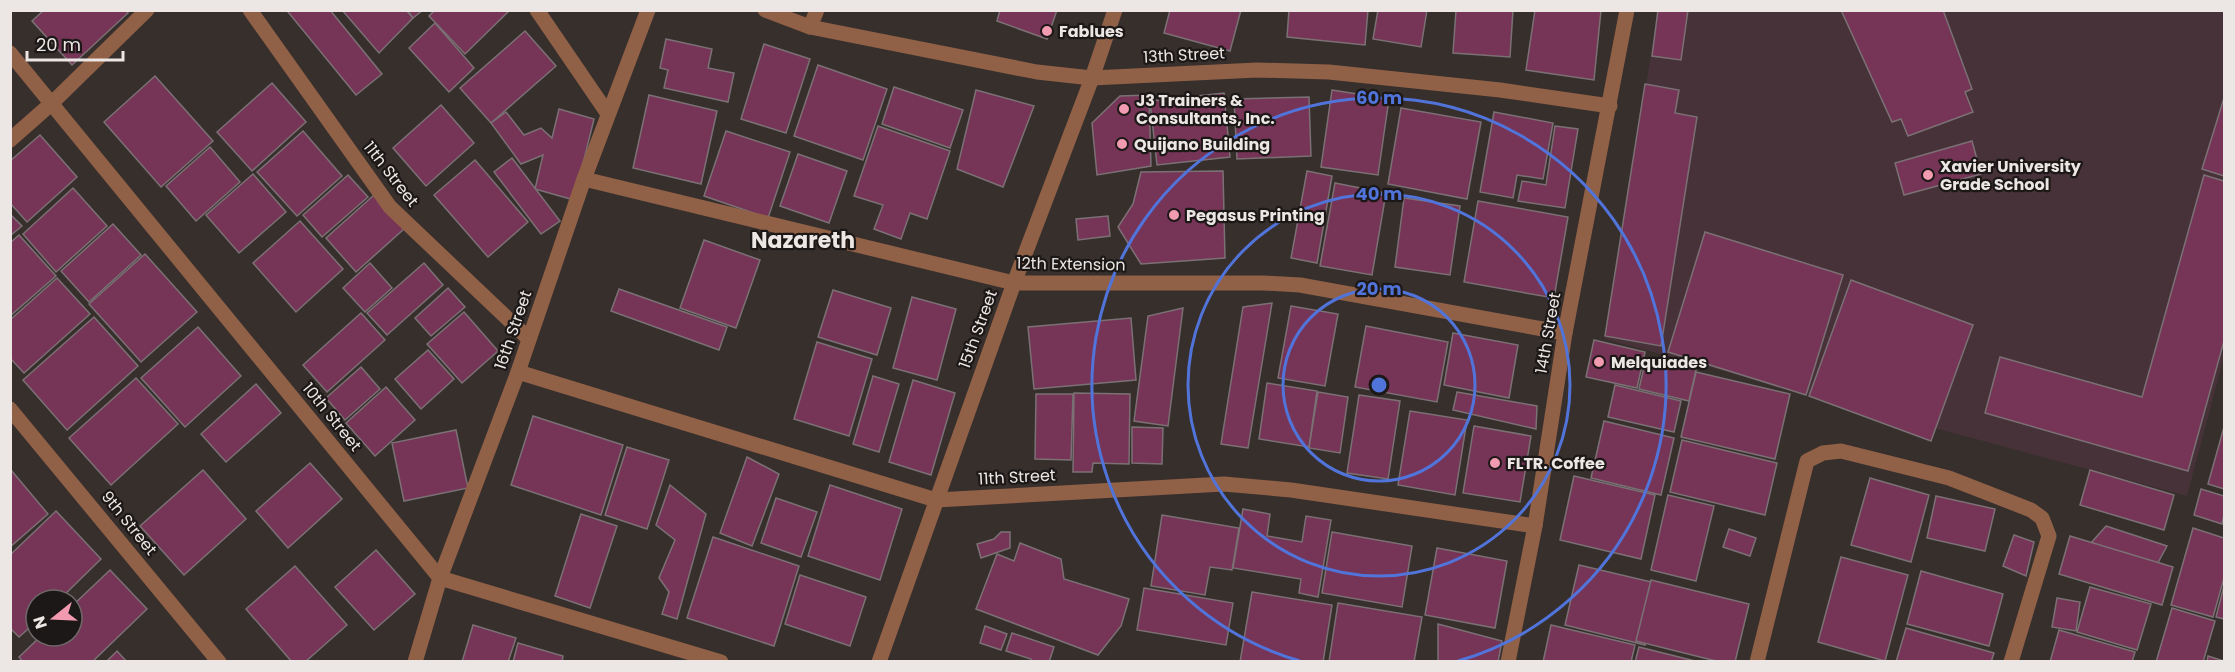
<svg xmlns="http://www.w3.org/2000/svg" width="2235" height="672" font-family="Poppins,sans-serif">
	<rect width="100%" height="100%" fill="#372f2c"/>
	<polygon fill="#463238" points="1658,11 2224,11 2224,357 2187,496 1605,339"/>
	<g fill="#763457" stroke="#7b7175" stroke-width="1.5">
		<polygon points="44,10 126,10 128,13 72,65 32,21"/>
		<polygon points="291,10 330,10 382,74 356,95 288,12"/>
		<polygon points="342,10 406,10 413,18 379,53"/>
		<polygon points="407,10 423,10 413,18"/>
		<polygon points="435,10 510,10 465,54 429,16"/>
		<polygon points="1000,10 1057,10 1047,39 997,21"/>
		<polygon points="1170,10 1241,10 1230,51 1164,33"/>
		<polygon points="1289,10 1368,10 1365,45 1287,37"/>
		<polygon points="1378,10 1427,10 1421,47 1373,39"/>
		<polygon points="1456,10 1513,10 1510,57 1453,53"/>
		<polygon points="1535,10 1601,10 1594,80 1526,70"/>
		<polygon points="1658,10 1688,10 1681,60 1652,56"/>
		<polygon points="1841,10 1943,10 1972,89 1965,92 1973,112 1908,136 1901,119 1892,122"/>
		<polygon points="435,23 474,68 449,92 409,48"/>
		<polygon points="525,31 556,66 491,123 460,88"/>
		<polygon points="666,39 712,49 708,68 734,73 728,102 664,88 668,70 660,68"/>
		<polygon points="764,44 810,59 786,133 741,119"/>
		<polygon points="818,65 887,89 863,160 794,136"/>
		<polygon points="155,76 213,141 161,187 104,122"/>
		<polygon points="272,83 306,122 252,171 217,132"/>
		<polygon points="1645,84 1679,90 1675,113 1697,117 1661,346 1605,336"/>
		<polygon points="894,87 963,110 950,148 882,124"/>
		<polygon points="976,90 1034,106 1003,187 957,169"/>
		<polygon points="1332,90 1389,99 1378,175 1321,167"/>
		<polygon points="1224,93 1230,157 1157,165 1150,101"/>
		<polygon points="649,95 717,111 701,184 633,168"/>
		<polygon points="1149,95 1151,166 1097,175 1092,123 1120,96"/>
		<polygon points="1309,97 1311,156 1237,159 1234,99"/>
		<polygon points="2224,98 2224,176 2202,169"/>
		<polygon points="441,105 474,143 426,186 393,148"/>
		<polygon points="1401,108 1481,122 1467,199 1388,184"/>
		<polygon points="559,109 594,119 574,200 535,189 543,155 521,164 491,123 506,112 524,135 541,128 552,138"/>
		<polygon points="1494,112 1553,123 1543,179 1517,175 1513,198 1480,192"/>
		<polygon points="878,126 950,151 927,219 910,213 901,239 874,229 883,205 854,196"/>
		<polygon points="1555,126 1578,129 1565,208 1518,201 1522,181 1546,185"/>
		<polygon points="303,131 342,176 297,216 257,172"/>
		<polygon points="726,131 790,152 768,218 704,196"/>
		<polygon points="40,135 77,177 27,222 10,203 10,161"/>
		<polygon points="1972,141 1981,174 1904,195 1895,163"/>
		<polygon points="210,147 240,182 196,221 166,186"/>
		<polygon points="798,154 847,171 829,223 780,206"/>
		<polygon points="512,158 560,221 541,234 494,172"/>
		<polygon points="475,160 528,222 488,257 434,195"/>
		<polygon points="1223,171 1225,258 1141,264 1118,227 1133,204 1141,172"/>
		<polygon points="1307,171 1332,176 1317,263 1291,258"/>
		<polygon points="253,174 286,212 239,253 206,215"/>
		<polygon points="348,175 368,197 322,237 303,215"/>
		<polygon points="2204,175 2224,181 2224,341 2188,471 1985,413 2000,357 2142,397"/>
		<polygon points="1335,183 1386,193 1372,275 1320,266"/>
		<polygon points="73,188 107,226 56,272 23,234"/>
		<polygon points="374,195 404,229 356,272 326,238"/>
		<polygon points="1404,198 1460,206 1450,275 1395,267"/>
		<polygon points="1478,201 1568,217 1554,298 1464,282"/>
		<polygon points="10,214 22,226 10,236"/>
		<polygon points="1108,216 1110,236 1078,240 1076,219"/>
		<polygon points="300,221 343,269 296,312 253,263"/>
		<polygon points="113,224 141,255 89,302 61,271"/>
		<polygon points="1705,232 1843,275 1806,395 1668,352"/>
		<polygon points="19,235 56,276 10,316 10,243"/>
		<polygon points="704,240 760,260 736,328 680,308"/>
		<polygon points="145,254 197,312 141,362 89,304"/>
		<polygon points="370,263 392,288 365,312 343,288"/>
		<polygon points="424,263 443,285 387,335 367,313"/>
		<polygon points="57,278 90,314 24,373 10,358 10,320"/>
		<polygon points="1851,280 1973,325 1931,441 1809,396"/>
		<polygon points="448,288 465,307 431,336 415,318"/>
		<polygon points="619,289 727,327 719,350 611,311"/>
		<polygon points="833,290 891,308 877,355 818,337"/>
		<polygon points="912,297 956,309 937,380 893,368"/>
		<polygon points="1272,303 1248,448 1221,444 1243,307"/>
		<polygon points="1291,306 1338,314 1325,386 1278,378"/>
		<polygon points="1183,308 1168,426 1134,421 1148,316"/>
		<polygon points="464,312 498,351 462,383 427,344"/>
		<polygon points="361,313 385,340 327,392 303,365"/>
		<polygon points="94,317 138,366 67,430 23,380"/>
		<polygon points="1131,318 1136,380 1034,389 1028,327"/>
		<polygon points="1366,326 1448,342 1437,402 1355,387"/>
		<polygon points="198,327 241,376 185,427 141,378"/>
		<polygon points="1453,333 1518,345 1509,398 1444,385"/>
		<polygon points="1594,340 1645,352 1637,388 1586,377"/>
		<polygon points="817,342 872,359 849,436 794,419"/>
		<polygon points="428,350 454,379 421,409 395,379"/>
		<polygon points="1646,358 1696,370 1689,401 1639,389"/>
		<polygon points="361,367 380,389 345,420 326,398"/>
		<polygon points="1696,372 1790,394 1775,459 1681,437"/>
		<polygon points="873,376 899,384 879,452 853,444"/>
		<polygon points="136,378 178,424 111,485 69,438"/>
		<polygon points="913,380 955,393 931,475 889,462"/>
		<polygon points="1267,383 1317,391 1309,447 1259,439"/>
		<polygon points="256,384 281,413 226,462 201,434"/>
		<polygon points="1615,385 1681,401 1674,432 1608,417"/>
		<polygon points="386,387 415,420 375,456 346,423"/>
		<polygon points="1318,392 1348,397 1340,453 1309,448"/>
		<polygon points="1457,392 1537,406 1536,429 1453,410"/>
		<polygon points="1074,393 1130,394 1129,464 1093,463 1092,472 1073,472"/>
		<polygon points="1036,394 1073,394 1071,460 1035,459"/>
		<polygon points="1359,395 1400,401 1388,479 1347,473"/>
		<polygon points="1410,411 1467,420 1455,495 1398,485"/>
		<polygon points="533,416 623,445 601,515 511,485"/>
		<polygon points="1604,421 1674,438 1661,495 1591,478"/>
		<polygon points="1474,426 1531,436 1520,502 1463,493"/>
		<polygon points="1132,427 1163,428 1162,464 1132,463"/>
		<polygon points="2224,427 2224,489 2208,484"/>
		<polygon points="456,430 468,488 404,501 392,443"/>
		<polygon points="1682,440 1777,463 1765,515 1670,492"/>
		<polygon points="627,447 669,460 647,529 605,515"/>
		<polygon points="747,457 779,474 752,546 720,533"/>
		<polygon points="310,463 342,499 288,548 256,511"/>
		<polygon points="11,470 48,514 10,547 10,471"/>
		<polygon points="203,470 246,519 184,575 140,526"/>
		<polygon points="2090,470 2174,495 2164,530 2080,505"/>
		<polygon points="1574,476 1655,495 1641,559 1560,540"/>
		<polygon points="1870,478 1929,495 1911,562 1851,545"/>
		<polygon points="670,485 706,514 677,619 662,614 669,592 659,578 675,540 656,525"/>
		<polygon points="830,485 902,509 880,580 808,556"/>
		<polygon points="2201,489 2224,496 2224,515 2222,524 2194,515"/>
		<polygon points="1668,495 1714,506 1696,581 1651,570"/>
		<polygon points="1936,496 1995,509 1985,551 1927,538"/>
		<polygon points="776,498 817,512 801,557 761,543"/>
		<polygon points="1243,509 1270,514 1267,536 1302,542 1306,516 1331,520 1318,597 1299,593 1301,579 1233,568"/>
		<polygon points="56,511 101,559 59,600 36,600 36,622 19,637 10,628 10,555"/>
		<polygon points="581,514 617,526 590,608 555,596"/>
		<polygon points="1162,515 1239,528 1232,570 1210,567 1205,595 1151,586"/>
		<polygon points="2106,526 2167,546 2155,568 2091,543"/>
		<polygon points="2193,528 2224,538 2224,578 2213,617 2171,605"/>
		<polygon points="1729,529 1756,538 1750,556 1723,547"/>
		<polygon points="1001,532 1010,532 1010,548 981,558 977,544 994,539"/>
		<polygon points="1332,532 1412,546 1402,607 1322,593"/>
		<polygon points="2014,535 2034,542 2026,576 2003,566"/>
		<polygon points="2070,536 2173,567 2162,605 2059,574"/>
		<polygon points="713,537 799,566 774,646 687,618"/>
		<polygon points="1020,543 1061,559 1064,579 1129,599 1121,626 1098,655 976,609 997,554 1014,561"/>
		<polygon points="1437,548 1507,561 1495,628 1425,615"/>
		<polygon points="376,550 415,594 374,630 335,587"/>
		<polygon points="1841,557 1908,575 1885,661 1818,642"/>
		<polygon points="1579,565 1660,584 1645,645 1565,625"/>
		<polygon points="295,566 347,625 305,662 292,662 246,609"/>
		<polygon points="110,570 147,609 92,662 23,662 19,657 41,636 72,636 72,606"/>
		<polygon points="1921,571 2003,594 1989,646 1907,624"/>
		<polygon points="800,575 866,597 850,646 785,624"/>
		<polygon points="1651,580 1749,604 1735,662 1720,662 1636,641"/>
		<polygon points="2224,586 2224,619 2216,617"/>
		<polygon points="2090,587 2151,604 2137,650 2077,632"/>
		<polygon points="1144,588 1233,603 1226,645 1137,630"/>
		<polygon points="1252,592 1332,605 1323,662 1240,662"/>
		<polygon points="2057,598 2080,602 2076,631 2052,627"/>
		<polygon points="1338,603 1422,617 1414,662 1329,662"/>
		<polygon points="2172,608 2215,621 2203,662 2156,662"/>
		<polygon points="1438,624 1502,641 1498,662 1438,662"/>
		<polygon points="473,625 516,638 508,662 462,662"/>
		<polygon points="1551,625 1635,645 1631,662 1543,662"/>
		<polygon points="985,626 1007,634 1001,650 980,643"/>
		<polygon points="1906,628 1994,653 1991,662 1896,662"/>
		<polygon points="2059,630 2135,652 2132,662 2050,662"/>
		<polygon points="1012,633 1054,647 1049,662 1031,662 1031,659 1006,651"/>
		<polygon points="518,643 563,656 562,662 513,662"/>
		<polygon points="1639,647 1699,662 1635,662"/>
		<polygon points="117,651 127,662 106,662"/>
		<polygon points="2208,656 2224,661 2224,662 2207,662"/>
	</g>
	<g fill="none" stroke-linecap="round" stroke-linejoin="round">
		<g stroke="#906047" stroke-width="15">
			<polyline points="250,10 390,207 529,339"/>
			<polyline points="537,10 608,114"/>
			<polyline points="1115,10 1092,78 1257,70 1329,72 1500,90 1610,106"/>
			<polyline points="810,27 817,10"/>
			<polyline points="10,53 440,578 721,662"/>
			<polyline points="10,140 52,103 147,10"/>
			<polyline points="584,179 1014,283 1264,283 1300,285 1565,333"/>
			<polyline points="518,372 936,500 1224,484 1291,490 1535,526"/>
			<polyline points="10,409 219,662"/>
			<polyline points="415,662 440,578 518,372 584,179 648,10"/>
			<polyline points="1508,662 1535,526 1565,333 1627,10"/>
			<polyline points="1757,662 1807,461 1823,453 1841,451 1949,478 2031,510 2042,518 2049,536 2011,662"/>
		</g>
		<polyline stroke="#906047" stroke-width="15" points="765,10 810,27 1037,72 1092,78 1014,283 879,662"/>
	</g>
	<g fill="none" stroke="#5174db" stroke-width="3">
		<circle cx="1379" cy="385" r="96"/>
		<circle cx="1379" cy="385" r="191"/>
		<path d="M1300 661A287 287 0 1 1 1458 661"/>
	</g>
	<g fill="#f29aaf" stroke="#1c1817" stroke-width="2">
		<circle cx="1047" cy="31" r="6"/>
		<circle cx="1124" cy="109" r="6"/>
		<circle cx="1122" cy="144" r="6"/>
		<circle cx="1928" cy="175" r="6"/>
		<circle cx="1174" cy="215" r="6"/>
		<circle cx="1599" cy="362" r="6"/>
		<circle cx="1495" cy="463" r="6"/>
	</g>
	<g text-anchor="middle" dominant-baseline="central" stroke-width="4.5" stroke-linejoin="round" paint-order="stroke">
		<g font-size="16" font-weight="bold" fill="#ece6e4" stroke="#1c1817" text-anchor="start">
			<text x="1059" y="31">Fablues</text>
			<text x="1136" y="100">J3 Trainers &amp;<tspan x="1136" dy="18">Consultants, Inc.</tspan></text>
			<text x="1134" y="144">Quijano Building</text>
			<text x="1940" y="166">Xavier University<tspan x="1940" dy="18">Grade School</tspan></text>
			<text x="1186" y="215">Pegasus Printing</text>
			<text x="1611" y="362">Melquiades</text>
			<text x="1507" y="463">FLTR. Coffee</text>
		</g>
		<g font-size="16" fill="#ece6e4" stroke="#1c1817">
			<text transform="translate(1184 55) rotate(-3)">13th Street</text>
			<text transform="translate(391 174) rotate(52)">11th Street</text>
			<text transform="translate(1071 264) rotate(1)">12th Extension</text>
			<text transform="translate(978 329) rotate(-70)">15th Street</text>
			<text transform="translate(513 330) rotate(-71)">16th Street</text>
			<text transform="translate(1548 333) rotate(-80)">14th Street</text>
			<text transform="translate(332 417) rotate(51)">10th Street</text>
			<text transform="translate(1017 477) rotate(-3)">11th Street</text>
			<text transform="translate(129 523) rotate(51)">9th Street</text>
		</g>
		<g font-size="22" font-weight="bold" fill="#ece6e4" stroke="#1c1817">
			<text x="803" y="240">Nazareth</text>
		</g>
	</g>
	<circle cx="1379" cy="385" r="9" fill="#5174db" stroke="#1c1817" stroke-width="3"/>
	<g font-size="18" text-anchor="middle" font-weight="bold" fill="#5174db" stroke="#1c1817" stroke-width="4.5" stroke-linejoin="round" paint-order="stroke">
		<text x="1379" y="104">60 m</text>
		<text x="1379" y="200">40 m</text>
		<text x="1379" y="295">20 m</text>
	</g>
	<rect width="2235" height="672" fill="none" stroke="#ece6e4" stroke-width="24"/>
	<g transform="translate(54 618) rotate(252)"><circle r="28" fill="#1c1817" stroke="#6f6a69" stroke-width="1.5"/>
	<path d="M0-4.5L10 22L0 15L-10 22Z" fill="#f29aaf"/>
	<text y="-9" font-size="16" font-weight="bold" text-anchor="middle" fill="#ece6e4">N</text>
	</g>
	<path d="M27 51v9h96v-9" fill="none" stroke="#ece6e4" stroke-width="3"/>
	<text x="36" y="51" font-size="18" fill="#ece6e4" stroke="#1c1817" stroke-width="4.5" paint-order="stroke">20 m</text>
</svg>
